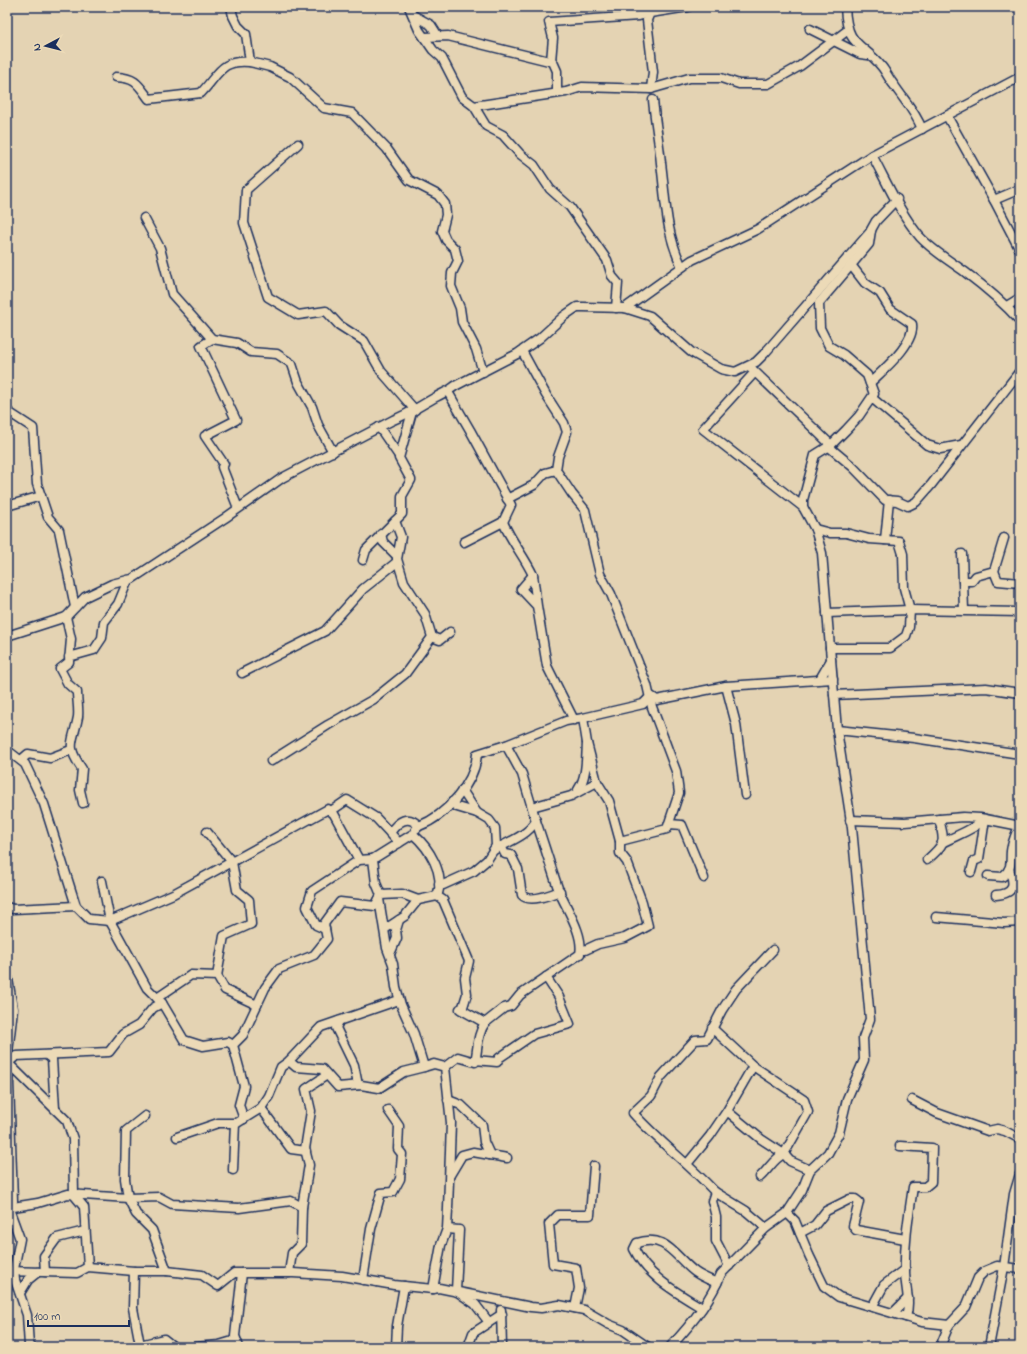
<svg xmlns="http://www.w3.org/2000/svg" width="1027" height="1354" font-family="'Indie Flower',sans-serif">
	<rect width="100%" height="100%" fill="#e4d3b3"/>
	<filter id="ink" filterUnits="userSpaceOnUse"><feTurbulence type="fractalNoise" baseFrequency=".025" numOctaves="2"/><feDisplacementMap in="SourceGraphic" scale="8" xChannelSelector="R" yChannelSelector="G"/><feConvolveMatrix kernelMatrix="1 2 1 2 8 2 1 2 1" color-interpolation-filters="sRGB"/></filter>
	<g filter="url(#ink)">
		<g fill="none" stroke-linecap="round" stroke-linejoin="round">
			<g stroke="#1b2f5e" stroke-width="11">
				<g id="minor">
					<polyline points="231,7 233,16 238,26 246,34 250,62 270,67 290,77 324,108 352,113 387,149 409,180 438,195 445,204 446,215 442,231 446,240 455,249 458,261 452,273 451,286 460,308 462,322 476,349 483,372"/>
					<polyline points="409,7 419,30 433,50 442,58 462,97 474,106 486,126 503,135 520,154 534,165 550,189 570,207 607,260 612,276 618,283 616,308"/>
					<path d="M845,7c2,41 16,34 37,60 4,5 7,12 12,18 10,15 21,26 28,44"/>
					<polyline points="413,15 431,25 438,36"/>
					<polyline points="810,29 860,54 868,55"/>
					<polyline points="425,37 448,36 553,62 557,71 557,93"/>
					<polyline points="551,61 553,38 549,22 639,16 650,13 647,7"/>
					<path d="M116,77c20,1 22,7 33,22l52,-6c18,-19 20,-34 49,-31"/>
					<path d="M1020,77l-148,78c14,26 29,60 48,82 13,14 30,24 45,35 20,15 39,31 55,49"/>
					<polyline points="651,89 653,72 647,20 650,13 688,7"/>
					<path d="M653,100c2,21 6,42 8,63 5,38 4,68 21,104"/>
					<polyline points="474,106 566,92 582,87 651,89 689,78 721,78 739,84 768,84 800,66 848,30"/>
					<polyline points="947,116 994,200 1020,250"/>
					<polyline points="298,144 246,190 244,223 268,297 298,315 326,311 339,325 364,341 381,371 415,410"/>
					<polyline points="994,200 1020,189"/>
					<polyline points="144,218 160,248 172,294 212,339 237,343 251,352 277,354 292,364 298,382 312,407 318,425 333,452"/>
					<path d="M851,265l14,18 15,10 10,16 22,15c3,20 -29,46 -42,59"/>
					<polyline points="1007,306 1020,298"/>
					<polyline points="625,308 692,260 758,229 872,155"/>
					<polyline points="212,339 201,346 236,420 205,436 224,464 222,467 238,508"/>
					<polyline points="522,351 546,395 564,423 567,432 558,457 556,470"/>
					<polyline points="752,369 831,445"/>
					<polyline points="755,372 703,429 803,507"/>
					<path d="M448,392l22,38 41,75 -8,17c8,19 21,34 30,53"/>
					<polyline points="872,398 927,445 940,449 961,445"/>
					<polyline points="7,411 33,428 37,484 48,517 59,530 75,607"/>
					<polyline points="379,427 399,456"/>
					<polyline points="828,446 853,467 885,500 897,501 908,506 916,502 931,485 1020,371"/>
					<polyline points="507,499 534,485 545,473 556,470 572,494 585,510 600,574 611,594 647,685 652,707 676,771 679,793 667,829 620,841"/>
					<polyline points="7,506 41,496"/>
					<polyline points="815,529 830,533 846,533 869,539 899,541 903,554 904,588 910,610 909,627 906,636 890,648 830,648"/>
					<polyline points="381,534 383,542 397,556"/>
					<polyline points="885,540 889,500"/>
					<polyline points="464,542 503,522"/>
					<polyline points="962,554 964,610"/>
					<polyline points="363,560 366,550 395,521"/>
					<polyline points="994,571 1004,538"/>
					<polyline points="963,581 972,581 976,576 994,571 998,581 1020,583"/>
					<polyline points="537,606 533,575 521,589 537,606 547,666 574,720"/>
					<polyline points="827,613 910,610 1020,612"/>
					<path d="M66,617l5,22 -2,23 -9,7 8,15 9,8c0,8 2,17 1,25 -5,27 -13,27 4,52l-2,21 3,13"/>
					<path d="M7,636l59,-19 19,-20 27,-13 20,-5 93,-61 57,-40 111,-58c16,-6 28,-15 43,-23 7,-4 13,-6 19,-11l62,-32 23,-16 24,-22 13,-9h6l42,1 25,8 41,36 30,17 14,3 21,-10 8,-8 107,-123"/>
					<polyline points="432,637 440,640 450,632"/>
					<polyline points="69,657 94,650 102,638 104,622 118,604 128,580"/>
					<polyline points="242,673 325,631 363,589 397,562"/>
					<polyline points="820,679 831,660"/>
					<polyline points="726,686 736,724 745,795"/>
					<polyline points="834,695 986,688 1020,693"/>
					<polyline points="583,718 639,705 643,704 651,696 657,700 726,686 833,679"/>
					<polyline points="837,730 914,738 1020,754"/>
					<polyline points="506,745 566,721 583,718 587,743"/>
					<polyline points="7,750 25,764 44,804 76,906 89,919 110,921 173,894 328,809 334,814 359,860"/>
					<polyline points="21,760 28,754 50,758 71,750"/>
					<polyline points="271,761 328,725 374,699 405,674 432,637 425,614 404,582 397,559 401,537 395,521 402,514 402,496 411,480 399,458 412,412"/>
					<path d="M578,790c9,-13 8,-32 9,-47l10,39"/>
					<polyline points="452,802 457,807 477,813"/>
					<polyline points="532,807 571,796 597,782 609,801 620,841 620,853 627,862 642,902 648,926 625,938 598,944 585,950 581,949"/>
					<polyline points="331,811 347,800 376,818 390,833"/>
					<polyline points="850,820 905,822 963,817 980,818 1020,826"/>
					<polyline points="669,824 682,825 704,878"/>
					<path d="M419,826c27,-10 56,-43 58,-72l29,-9 16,29 14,47c-9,15 -28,21 -42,29"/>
					<polyline points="207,832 232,862 237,890 249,900 251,924 224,936 217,976"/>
					<path d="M399,843l-9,-10c8,-12 18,-19 29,-7l-3,3"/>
					<path d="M942,843c15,-8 31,-13 43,-24"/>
					<path d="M501,846l4,8 6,1 7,14 4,26c7,8 28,0 38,-4"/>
					<path d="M927,860c19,-17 18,-17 12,-41"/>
					<polyline points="971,872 974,861 979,859 985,819"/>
					<path d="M988,876l14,1c11,-8 8,-15 9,-26 1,-9 5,-17 8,-25"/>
					<polyline points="102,881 110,921 147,988 162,1003 184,1040 203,1046 228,1042 233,1045"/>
					<polyline points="439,884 443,885 474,871 487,860 496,846 495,828 489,820 477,813 462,790"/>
					<path d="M381,895l-5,-12 -3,-24 40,-25c16,14 33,40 24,62l-19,4"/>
					<path d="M996,895c19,-1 19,-11 13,-26"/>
					<polyline points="437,896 443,900 469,961 465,978 467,994 462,1010"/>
					<polyline points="7,907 13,909 76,906"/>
					<polyline points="936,917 1004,923 1020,922"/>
					<polyline points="325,929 316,925 307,907 312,891 359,860 373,859"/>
					<polyline points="385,929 405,916 418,900 402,894 381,895 379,899 387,948 393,964 396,987 401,1005 414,1034 424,1067 434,1064 445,1067 451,1123 448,1209 447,1229 441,1245 433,1289 439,1288 531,1307 541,1308 559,1305 584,1310 608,1324 623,1330 648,1347"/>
					<polyline points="390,954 397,938 396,930 399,920"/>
					<polyline points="7,973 13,1009 8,1053 13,1201 9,1209 20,1239 14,1269 15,1280 27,1315 29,1346 32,1347"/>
					<polyline points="157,998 191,975 217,976 225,990 257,1005"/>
					<path d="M460,1009l25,14 19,-15 7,-2 9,-11 60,-41c4,-20 -13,-44 -21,-63 -8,-23 -15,-47 -23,-70"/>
					<polyline points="339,1021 336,1028 354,1065 358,1085"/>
					<polyline points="712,1028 753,1066"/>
					<polyline points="48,1056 52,1059 55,1109"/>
					<polyline points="475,1060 497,1062 499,1058 534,1034 570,1024 559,997 546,977"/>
					<polyline points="289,1061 296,1067 322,1069 338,1087 361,1085 379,1088 404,1072 424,1067"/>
					<polyline points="7,1062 67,1121 73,1139 74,1195 84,1207 88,1267"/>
					<polyline points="8,1063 16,1056 109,1052 123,1034 139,1025 153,1008 162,1003"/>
					<path d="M445,1067l13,-10 17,5c3,-13 2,-28 10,-39"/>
					<polyline points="448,1100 461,1105 482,1125 484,1142 490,1155"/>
					<polyline points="912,1100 937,1113 988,1131 997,1129 1005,1131 1020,1139"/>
					<polyline points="261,1108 291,1149 306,1151"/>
					<polyline points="145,1116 126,1131 125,1179 128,1198 136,1214 152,1230 167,1271"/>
					<polyline points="244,1119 239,1105 244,1086 233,1045 243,1035 265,988 279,969 314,955 327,939 324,924 340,902 375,906 379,899"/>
					<polyline points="177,1137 218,1123 237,1123 261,1108 269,1096 281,1067 288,1062 321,1027 399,1000"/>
					<path d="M900,1146l32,2 -1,34 -6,5h-12c-4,27 -9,56 -8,84 0,16 6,30 1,46"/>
					<polyline points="687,1164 710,1136 727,1111 761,1139 784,1154 808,1112 804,1100 753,1066 727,1111"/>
					<polyline points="233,1170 235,1123"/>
					<polyline points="450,1175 462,1155 473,1152 507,1158"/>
					<path d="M760,1177c9,-8 14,-19 24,-23l6,7 20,9"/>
					<path d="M715,1192c-26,-28 -57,-51 -82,-79l18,-17 10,-19 34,-37 12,-1 15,-29 14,-21 37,-39"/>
					<polyline points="7,1208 38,1203 68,1194 128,1198 159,1197 172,1204 239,1208 291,1201 302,1207"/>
					<polyline points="787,1213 795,1221 809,1255 824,1286 839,1297 922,1322 949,1325"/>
					<polyline points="447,1229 459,1230 456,1291 475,1304 488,1321"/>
					<polyline points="800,1233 815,1225 826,1211 850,1199 855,1199 859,1202 853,1226 856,1230 905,1239"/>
					<polyline points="729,1266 716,1241 716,1217 712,1201 715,1192 746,1211 766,1228"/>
					<polyline points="7,1271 77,1273 88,1267 134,1271 167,1271 202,1275 218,1286 234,1273 293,1273 342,1276 394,1285 433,1289"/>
					<polyline points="134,1271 133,1308 140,1345 164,1339 174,1347"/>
					<polyline points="45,1272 44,1256 57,1238 85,1231"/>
					<polyline points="289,1273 292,1253 301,1244 302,1207 309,1165 305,1149 311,1111 306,1089 327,1075"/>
					<polyline points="363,1280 371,1229 381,1193 393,1192 400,1179 402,1154 398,1149 399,1126 388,1110"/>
					<polyline points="20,1293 28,1280 38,1272"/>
					<polyline points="872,1307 884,1285 905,1269"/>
					<polyline points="575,1308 579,1288 576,1268 553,1264 549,1224 558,1215 590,1215 594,1166"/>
					<path d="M702,1308c-26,-16 -54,-31 -68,-59l3,-6c29,-10 38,14 58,29 7,5 15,8 22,11"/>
					<polyline points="501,1310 502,1347"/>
					<polyline points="893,1313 908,1298"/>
					<polyline points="195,1347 219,1345 236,1340"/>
					<polyline points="239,1347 235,1336 242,1273"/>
					<polyline points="396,1347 397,1326 404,1286"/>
					<polyline points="468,1347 473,1333 502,1314"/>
					<path d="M670,1347c20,-21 40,-45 51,-73l45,-46 21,-15 15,-23 8,-20 18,-17 11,-20 8,-34 17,-39 -1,-22 7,-19 -18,-191 -15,-98 -15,-177 -7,-24 -12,-22v-7l12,-45 16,-10 15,-15 13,-14 15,-22 -7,-19 -23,-20 -15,-9 -9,-18 -1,-25 50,-59 2,-14 5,-9 21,-22"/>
					<polyline points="940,1347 949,1325 966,1307 978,1278 985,1271 997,1266 1020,1269"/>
					<polyline points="989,1347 1004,1267 1014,1194 1020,1174"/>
				</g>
			</g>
			<use href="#minor" stroke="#ecdab7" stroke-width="8"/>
		</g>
	</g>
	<rect width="1027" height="1354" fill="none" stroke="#ecdab7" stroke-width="24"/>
	<rect x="12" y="12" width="1003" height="1330" fill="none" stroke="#1b2f5e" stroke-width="1.5" filter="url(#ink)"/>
	<g transform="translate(46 46) rotate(263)" stroke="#ecdab7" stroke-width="3" paint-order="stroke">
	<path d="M0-3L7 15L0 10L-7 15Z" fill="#1b2f5e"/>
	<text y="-6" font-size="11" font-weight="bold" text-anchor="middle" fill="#1b2f5e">N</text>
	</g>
	<path d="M28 1320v6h101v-6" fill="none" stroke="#1b2f5e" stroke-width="2"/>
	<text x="34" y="1320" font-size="12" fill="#1b2f5e" stroke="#ecdab7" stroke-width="3" paint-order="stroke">100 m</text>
</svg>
